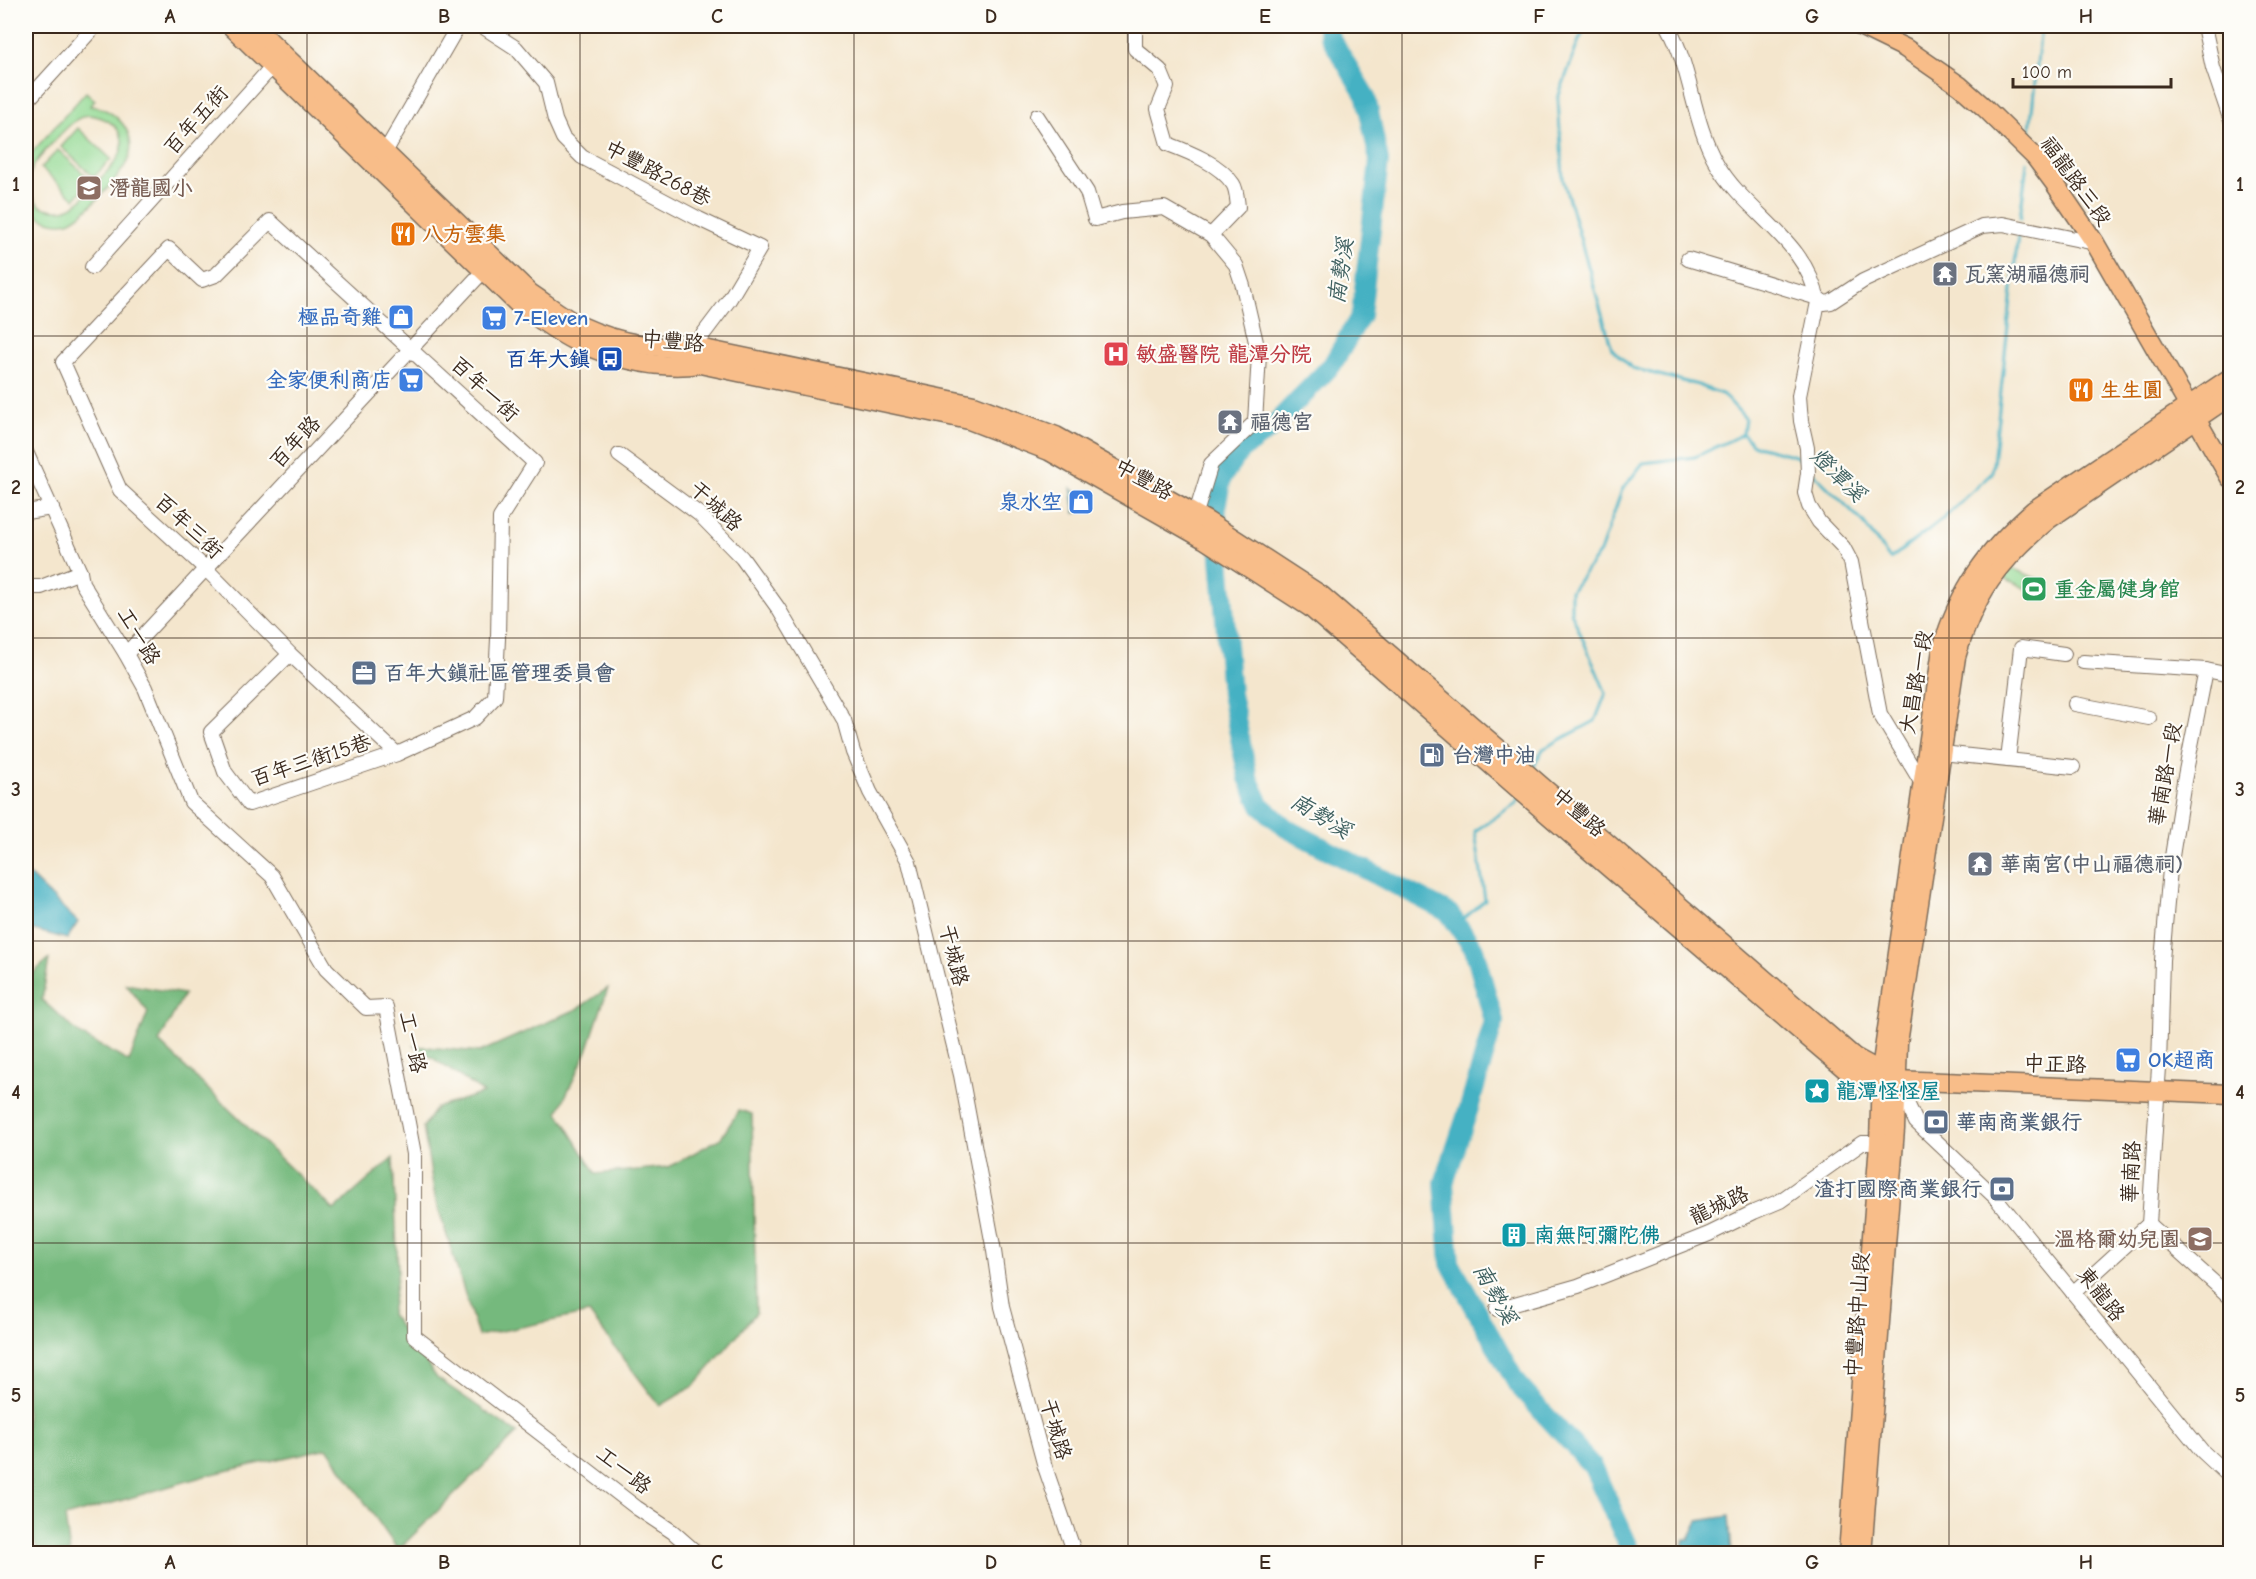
<svg xmlns="http://www.w3.org/2000/svg" width="2256" height="1579" font-family="'Comic Neue','LXGW WenKai TC',sans-serif">
	<rect width="100%" height="100%" fill="#fdfcf7"/>
	<filter id="ink" filterUnits="userSpaceOnUse"><feTurbulence type="fractalNoise" baseFrequency=".0167" numOctaves="2"/><feDisplacementMap in="SourceGraphic" scale="12" xChannelSelector="R" yChannelSelector="G"/><feConvolveMatrix kernelMatrix="1 2 1 2 8 2 1 2 1" color-interpolation-filters="sRGB"/></filter>
	<filter id="wash" filterUnits="userSpaceOnUse"><feTurbulence type="fractalNoise" baseFrequency=".008" numOctaves="4" result="noise"/><feDisplacementMap in="SourceGraphic" scale="24" xChannelSelector="R" yChannelSelector="G"/><feGaussianBlur stdDeviation="1.35" result="paint"/><feColorMatrix in="noise" values="0 0 0 0 0 0 0 0 0 0 0 0 0 0 0 0 0 1.4 0 .05"/><feComposite in="paint" operator="in"/></filter>
	<g filter="url(#wash)">
		<rect width="100%" height="100%" fill="#f4e6cd"/>
		<g fill="#92d993" stroke="#668258" stroke-width="1.5" fill-rule="evenodd">
			<path d="M86,92l9,8 -5,6c23,2 45,23 40,48 -3,16 -46,63 -62,68 -14,4 -32,-5 -42,-15v-48zM87,115c25,2 46,21 29,46 -5,8 -13,14 -19,21 -9,10 -17,22 -30,27 -7,3 -15,1 -22,-1 -16,-6 -20,-29 -11,-43 7,-10 31,-37 41,-44 3,-3 8,-4 12,-6z"/>
			<polygon points="78,128 111,159 94,177 61,147"/>
			<polygon points="58,150 91,180 75,199 41,168"/>
			<polygon points="2009,567 2045,582 2040,596 2003,577"/>
		</g>
		<g fill="#75b97d" stroke="#58724e" stroke-width="1.5">
			<polygon points="49,959 42,1000 81,1035 129,1062 148,1012 126,984 184,994 159,1042 334,1210 393,1158 398,1271 391,1314 437,1378 517,1433 398,1550 327,1448 208,1475 65,1517 70,1553 39,1553 26,1524 26,979"/>
			<polygon points="608,988 587,1051 558,1112 596,1174 669,1167 721,1138 739,1110 752,1114 756,1313 694,1386 660,1406 589,1313 478,1336 435,1197 423,1127 436,1108 484,1093 415,1046 480,1052 577,1009"/>
		</g>
		<g fill="#45b1c3" stroke="#406e70" stroke-width="1.5">
			<polygon points="1071,488 1096,507 1075,513"/>
			<polygon points="26,872 78,922 67,939 26,928"/>
			<polygon points="1729,1516 1732,1553 1679,1553 1685,1539 1689,1539 1698,1521"/>
		</g>
		<g fill="none" stroke-linecap="round" stroke-linejoin="round">
			<g stroke="#45b1c3" stroke-width="3">
				<polyline points="1587,26 1579,40 1558,98 1563,179 1612,349 1632,368 1698,385 1724,395 1745,418 1743,434"/>
				<polyline points="2029,139 2041,26"/>
				<polyline points="2020,218 2027,162"/>
				<polyline points="1812,472 1862,521 1890,559 1944,518 1992,473 2018,235"/>
				<polyline points="1532,770 1543,749 1595,721 1606,693 1571,612 1571,591 1600,552 1622,490 1643,463 1695,457 1743,434 1753,445 1796,456 1803,463"/>
				<polyline points="1457,925 1485,900 1475,831 1516,803 1519,797"/>
			</g>
			<polyline stroke="#45b1c3" stroke-width="20" points="1327,26 1329,35 1366,97 1379,161 1361,315 1332,365 1269,430 1240,451 1222,477 1216,507 1231,694 1248,778 1261,806 1286,828 1449,913 1474,949 1494,1021 1469,1108 1444,1183 1450,1263 1517,1384 1593,1467 1632,1554"/>
		</g>
	</g>
	<g filter="url(#ink)">
		<g fill="none" stroke-linecap="round" stroke-linejoin="round">
			<g stroke="#7c6c5b" stroke-width="16">
				<g id="minor">
					<polyline points="482,26 516,48 546,83 555,120 563,138 582,157 699,219 760,248 729,300 692,349"/>
					<path d="M1135,26v23l25,21 7,17 -9,22 10,35c21,8 52,20 65,40 4,6 4,16 5,23l-27,28"/>
					<path d="M1668,26c24,43 24,95 49,138 29,50 90,76 101,138l-19,94 2,25 6,27 1,25 -3,20 4,13 10,16 24,25 8,15 29,152 43,71"/>
					<polyline points="2204,26 2213,68 2230,118"/>
					<polyline points="26,102 95,26"/>
					<polyline points="1037,116 1087,192 1095,219 1122,212 1164,208 1211,235 1236,265 1243,286 1259,355 1255,422 1211,464 1193,523"/>
					<polyline points="381,159 458,26"/>
					<polyline points="1688,259 1818,298 1824,303 1831,302 1863,281 1982,226 2003,224 2095,243"/>
					<polyline points="92,267 278,60"/>
					<polyline points="26,452 80,572 82,583 126,654 145,688 191,802 272,876 326,969 366,1008 386,1007 414,1154 414,1336 637,1508 673,1532 698,1554"/>
					<polyline points="619,455 699,514 742,558 778,608 844,720 853,752 870,792 909,862 961,1075 994,1251 1002,1307 1045,1467 1075,1554"/>
					<polyline points="26,512 52,508"/>
					<polyline points="26,587 41,587 80,572"/>
					<polyline points="126,654 489,265"/>
					<polyline points="290,654 211,732 225,772 249,804 397,754 475,718 495,697 498,639 500,518 535,463 270,221 216,275 202,280 169,249 63,362 120,490 206,569 290,654 397,754"/>
					<polyline points="2083,662 2206,670 2230,675"/>
					<polyline points="2075,704 2149,718"/>
					<polyline points="1942,753 2073,767"/>
					<polyline points="2008,760 2021,648 2064,654"/>
					<polyline points="1897,1082 1916,1122 1995,1197 2202,1451 2230,1477"/>
					<polyline points="2149,1224 2230,1297"/>
					<polyline points="2073,1293 2149,1224 2159,1067 2162,960 2170,869 2184,781 2206,670"/>
					<polyline points="1497,1309 1578,1286 1709,1234 1754,1212 1780,1201 1862,1143 1879,1143"/>
				</g>
			</g>
			<g stroke="#7c6c5b" stroke-width="21">
				<g id="major">
					<path d="M231,26l289,280c18,11 36,26 55,35 38,17 83,29 125,23l269,56 80,31 155,88 107,69 295,257 239,204 20,13 16,7"/>
					<path d="M254,26l276,267c17,11 33,25 51,33 41,19 79,23 123,23l270,56 82,31 151,85 114,74 533,462 42,23 334,14"/>
					<polyline points="1860,26 1905,48 1960,86 1985,108 2035,157 2055,184 2095,243 2230,478"/>
					<path d="M1848,1554l31,-411 2,-73 61,-421c17,-60 45,-98 92,-139l196,-132"/>
					<path d="M1862,1554l33,-425 3,-86 58,-386c18,-63 43,-96 93,-138l181,-123"/>
				</g>
			</g>
			<use href="#minor" stroke="#fff" stroke-width="14"/>
			<use href="#major" stroke="#f8bd89" stroke-width="18"/>
		</g>
	</g>
	<path fill="none" stroke="#3b2a1e" stroke-width="1.5" stroke-opacity="0.55" d="M307,26v1528M580,26v1528M854,26v1528M1128,26v1528M1402,26v1528M1676,26v1528M1949,26v1528M26,336h2204M26,638h2204M26,941h2204M26,1243h2204"/>
	<defs>
		<g id="school-square" transform="scale(1.35)"><rect x="-9" y="-9" width="18" height="18" rx="4" fill="#8d6e63" stroke="#fdfcf7"/><path d="M0-5L7-2L0 1L-7-2ZM-4 1L0 2.5L4 1V4Q0 6-4 4Z" fill="#fff"/></g>
		<g id="restaurant-square" transform="scale(1.35)"><rect x="-9" y="-9" width="18" height="18" rx="4" fill="#e8710a" stroke="#fdfcf7"/><path d="M-5-6h1v4h1v-4h1v4h1v-4h1v5L-1.5 .5V6h-2V.5L-5-1ZM5-6V6H3V1.5H1.5Q1.5-4 5-6Z" fill="#fff"/></g>
		<g id="temple-square" transform="scale(1.35)"><rect x="-9" y="-9" width="18" height="18" rx="4" fill="#6b7280" stroke="#fdfcf7"/><path d="M0-6L5-2H3V0L6.5 2.5H4V6H1.5V3h-3V6H-4V2.5H-6.5L-3 0V-2H-5Z" fill="#fff"/></g>
		<g id="shop-square" transform="scale(1.35)"><rect x="-9" y="-9" width="18" height="18" rx="4" fill="#3f7fe0" stroke="#fdfcf7"/><path d="M-5-2.5h2.3a2.7 3.5 0 0 1 5.4 0H5L5.5 6h-11ZM-1.5-2.5h3a1.5 2.3 0 0 0-3 0Z" fill="#fff"/></g>
		<g id="supermarket-square" transform="scale(1.35)"><rect x="-9" y="-9" width="18" height="18" rx="4" fill="#3f7fe0" stroke="#fdfcf7"/><path d="M-6-5.5h2.5l.6 2H6L4.5 2H-2.5L-4.4-4H-6ZM-1.5 3.2a1.3 1.3 0 1 0 .1 0ZM3 3.2a1.3 1.3 0 1 0 .1 0Z" fill="#fff"/></g>
		<g id="hospital-square" transform="scale(1.35)"><rect x="-9" y="-9" width="18" height="18" rx="4" fill="#e0444e" stroke="#fdfcf7"/><path d="M-5-5h3v3.5h4V-5h3V5h-3V1.5h-4V5h-3Z" fill="#fff"/></g>
		<g id="bus-square" transform="scale(1.35)"><rect x="-9" y="-9" width="18" height="18" rx="4" fill="#1a4fb4" stroke="#fdfcf7"/><path d="M-5-6H5V4H4V6H2V4H-2V6H-4V4H-5ZM-3.5-4V0h7V-4ZM-3.5 1.2v1.5H-2V1.2ZM2 1.2v1.5H3.5V1.2Z" fill="#fff"/></g>
		<g id="stadium-square" transform="scale(1.35)"><rect x="-9" y="-9" width="18" height="18" rx="4" fill="#2e9e5b" stroke="#fdfcf7"/><path d="M0-5a6.5 5 0 1 0 0 10a6.5 5 0 1 0 0-10ZM-3.5-1.8h7v3.6h-7Z" fill="#fff"/></g>
		<g id="office-square" transform="scale(1.35)"><rect x="-9" y="-9" width="18" height="18" rx="4" fill="#5c6f8a" stroke="#fdfcf7"/><path d="M-6-3h4V-5.5h4V-3h4V5H-6ZM-1-4.5V-3h2v-1.5ZM-6 0V1H6V0Z" fill="#fff"/></g>
		<g id="fuel-square" transform="scale(1.35)"><rect x="-9" y="-9" width="18" height="18" rx="4" fill="#5c6f8a" stroke="#fdfcf7"/><path d="M-5.5-6h7V0h2V4h1.3V-2.5L3-4.5l.8-.8L6-3V5H2.5V1h-1V6h-7ZM-4.2-4.7v3.2H.2V-4.7Z" fill="#fff"/></g>
		<g id="sight-square" transform="scale(1.35)"><rect x="-9" y="-9" width="18" height="18" rx="4" fill="#0f9aa8" stroke="#fdfcf7"/><path d="M0-6L1.8-2.2L6-1.7L2.9 1.2L3.7 5.4L0 3.3L-3.7 5.4L-2.9 1.2L-6-1.7L-1.8-2.2Z" fill="#fff"/></g>
		<g id="bank-square" transform="scale(1.35)"><rect x="-9" y="-9" width="18" height="18" rx="4" fill="#5c6f8a" stroke="#fdfcf7"/><path d="M-6-4H6V4H-6ZM0-2.3a2.3 2.3 0 1 0 0 4.6a2.3 2.3 0 1 0 0-4.6Z" fill="#fff"/></g>
		<g id="building-square" transform="scale(1.35)"><rect x="-9" y="-9" width="18" height="18" rx="4" fill="#0f9aa8" stroke="#fdfcf7"/><path d="M-4-6H4V6H1V3H-1V6H-4ZM-2.5-4.3h1.7v1.8h-1.7ZM.8-4.3h1.7v1.8H.8ZM-2.5-1h1.7V.8h-1.7ZM.8-1h1.7V.8H.8Z" fill="#fff"/></g>
	</defs>
	<g fill-rule="evenodd">
		<use href="#school-square" x="89" y="188"/>
		<use href="#restaurant-square" x="403" y="234"/>
		<use href="#temple-square" x="1945" y="274"/>
		<use href="#shop-square" x="401" y="317"/>
		<use href="#supermarket-square" x="494" y="318"/>
		<use href="#hospital-square" x="1116" y="354"/>
		<use href="#bus-square" x="610" y="359"/>
		<use href="#supermarket-square" x="411" y="380"/>
		<use href="#restaurant-square" x="2081" y="390"/>
		<use href="#temple-square" x="1230" y="422"/>
		<use href="#shop-square" x="1081" y="502"/>
		<use href="#stadium-square" x="2034" y="589"/>
		<use href="#office-square" x="364" y="673"/>
		<use href="#fuel-square" x="1432" y="755"/>
		<use href="#temple-square" x="1980" y="864"/>
		<use href="#supermarket-square" x="2128" y="1060"/>
		<use href="#sight-square" x="1817" y="1091"/>
		<use href="#bank-square" x="1936" y="1122"/>
		<use href="#bank-square" x="2002" y="1189"/>
		<use href="#building-square" x="1514" y="1235"/>
		<use href="#school-square" x="2200" y="1239"/>
	</g>
	<g text-anchor="middle" dominant-baseline="central" stroke-width="4.5" stroke-linejoin="round" paint-order="stroke">
		<g font-size="21" fill="#3b2a1e" stroke="#fdfcf7">
			<text transform="translate(196 120) rotate(-48)">百年五街</text>
			<text transform="translate(658 173) rotate(28)">中豐路268巷</text>
			<text transform="translate(2076 181) rotate(54)">福龍路三段</text>
			<text transform="translate(673 341) rotate(5)">中豐路</text>
			<text transform="translate(485 389) rotate(43)">百年一街</text>
			<text transform="translate(295 442) rotate(-47)">百年路</text>
			<text transform="translate(1144 479) rotate(29)">中豐路</text>
			<text transform="translate(716 506) rotate(42)">干城路</text>
			<text transform="translate(189 526) rotate(43)">百年三街</text>
			<text transform="translate(139 636) rotate(59)">工一路</text>
			<text transform="translate(1916 682) rotate(-80)">大昌路一段</text>
			<text transform="translate(311 760) rotate(-18)">百年三街15巷</text>
			<text transform="translate(2165 774) rotate(-80)">華南路一段</text>
			<text transform="translate(1579 812) rotate(41)">中豐路</text>
			<text transform="translate(954 955) rotate(76)">干城路</text>
			<text transform="translate(413 1042) rotate(78)">工一路</text>
			<text transform="translate(2055 1064) rotate(2)">中正路</text>
			<text transform="translate(2131 1172) rotate(-87)">華南路</text>
			<text transform="translate(1719 1205) rotate(-25)">龍城路</text>
			<text transform="translate(2101 1294) rotate(52)">東龍路</text>
			<text transform="translate(1857 1315) rotate(-86)">中豐路中山段</text>
			<text transform="translate(1056 1429) rotate(74)">干城路</text>
			<text transform="translate(624 1470) rotate(38)">工一路</text>
		</g>
		<g font-size="21" font-weight="bold" fill="#785e54" stroke="#fdfcf7" text-anchor="start">
			<text x="109" y="188">潛龍國小</text>
			<text x="2180" y="1239" text-anchor="end">溫格爾幼兒園</text>
		</g>
		<g font-size="21" font-weight="bold" fill="#c56008" stroke="#fdfcf7" text-anchor="start">
			<text x="422" y="234">八方雲集</text>
			<text x="2100" y="390">生生圓</text>
		</g>
		<g font-size="21" font-weight="bold" fill="#5b616d" stroke="#fdfcf7" text-anchor="start">
			<text x="1964" y="274">瓦窯湖福德祠</text>
			<text x="1250" y="422">福德宮</text>
			<text x="2000" y="864">華南宮(中山福德祠)</text>
		</g>
		<g font-size="21" font-weight="bold" fill="#366cbe" stroke="#fdfcf7" text-anchor="end">
			<text x="382" y="317">極品奇雞</text>
			<text x="514" y="318" text-anchor="start">7-Eleven</text>
			<text x="392" y="380">全家便利商店</text>
			<text x="1062" y="502">泉水空</text>
			<text x="2148" y="1060" text-anchor="start">OK超商</text>
		</g>
		<g font-size="21" font-weight="bold" fill="#be3a42" stroke="#fdfcf7" text-anchor="start">
			<text x="1136" y="354">敏盛醫院 龍潭分院</text>
		</g>
		<g font-size="21" font-weight="bold" fill="#164399" stroke="#fdfcf7" text-anchor="end">
			<text x="590" y="359">百年大鎮</text>
		</g>
		<g font-size="21" font-weight="bold" fill="#27864d" stroke="#fdfcf7" text-anchor="start">
			<text x="2054" y="589">重金屬健身館</text>
		</g>
		<g font-size="21" font-weight="bold" fill="#4e5e75" stroke="#fdfcf7" text-anchor="start">
			<text x="384" y="673">百年大鎮社區管理委員會</text>
			<text x="1452" y="755">台灣中油</text>
			<text x="1956" y="1122">華南商業銀行</text>
			<text x="1982" y="1189" text-anchor="end">渣打國際商業銀行</text>
		</g>
		<g font-size="21" font-weight="bold" fill="#0d838f" stroke="#fdfcf7" text-anchor="start">
			<text x="1836" y="1091">龍潭怪怪屋</text>
			<text x="1534" y="1235">南無阿彌陀佛</text>
		</g>
		<g font-size="22" font-style="italic" fill="#3f6060" stroke="#fdfcf7">
			<text transform="translate(1341 271) rotate(-82)">南勢溪</text>
			<text transform="translate(1838 475) rotate(44)">燈潭溪</text>
			<text transform="translate(1321 816) rotate(31)">南勢溪</text>
			<text transform="translate(1495 1294) rotate(61)">南勢溪</text>
		</g>
	</g>
	<rect width="2256" height="1579" fill="none" stroke="#fdfcf7" stroke-width="66"/>
	<path d="M2013 78v9h158v-9" fill="none" stroke="#3b2a1e" stroke-width="3"/>
	<text x="2022" y="78" font-size="18" fill="#3b2a1e" stroke="#fdfcf7" stroke-width="4.5" paint-order="stroke">100 m</text>
	<rect x="33" y="33" width="2190" height="1513" fill="none" stroke="#3b2a1e" stroke-width="2"/>
	<g font-size="20" text-anchor="middle" font-weight="bold" fill="#3b2a1e">
		<text x="170" y="23">A</text>
		<text x="444" y="23">B</text>
		<text x="717" y="23">C</text>
		<text x="991" y="23">D</text>
		<text x="1265" y="23">E</text>
		<text x="1539" y="23">F</text>
		<text x="1812" y="23">G</text>
		<text x="2086" y="23">H</text>
		<text x="16" y="191">1</text>
		<text x="2240" y="191">1</text>
		<text x="16" y="494">2</text>
		<text x="2240" y="494">2</text>
		<text x="16" y="796">3</text>
		<text x="2240" y="796">3</text>
		<text x="16" y="1099">4</text>
		<text x="2240" y="1099">4</text>
		<text x="16" y="1402">5</text>
		<text x="2240" y="1402">5</text>
		<text x="170" y="1569">A</text>
		<text x="444" y="1569">B</text>
		<text x="717" y="1569">C</text>
		<text x="991" y="1569">D</text>
		<text x="1265" y="1569">E</text>
		<text x="1539" y="1569">F</text>
		<text x="1812" y="1569">G</text>
		<text x="2086" y="1569">H</text>
	</g>
</svg>
